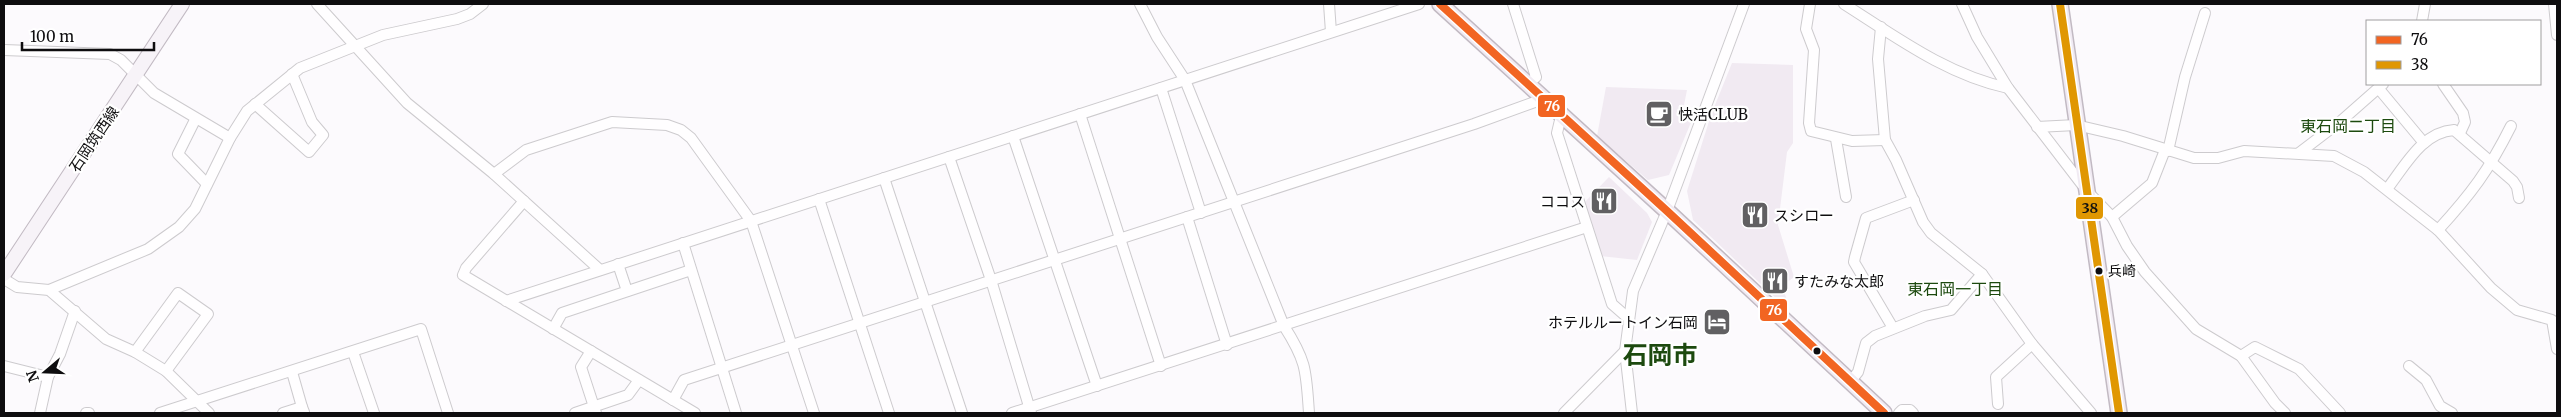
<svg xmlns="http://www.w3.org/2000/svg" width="2561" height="417" font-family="Merriweather,'Noto Sans JP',serif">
	<rect width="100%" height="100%" fill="#fcfafd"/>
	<g fill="#f1eaf2">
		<polygon points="1732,63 1793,65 1793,143 1787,152 1778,225 1794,277 1782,286 1787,300 1782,304 1693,220 1687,191 1711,115"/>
		<polygon points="1606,87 1687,90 1681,120 1692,120 1669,175 1648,180 1597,136"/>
		<polygon points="1609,177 1647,213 1652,222 1637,260 1600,256 1583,204"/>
	</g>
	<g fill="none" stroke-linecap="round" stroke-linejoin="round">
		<g stroke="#cdcbce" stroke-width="12">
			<g id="minor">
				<polyline points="317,4 407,103 494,174 600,270"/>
				<path d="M1140,4l17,33 28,43 99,246c23,36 22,45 25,87"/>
				<polyline points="1329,4 1331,32"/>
				<polyline points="1513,4 1536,77 1527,85"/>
				<polyline points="1810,4 1806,29 1814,50 1809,123 1811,131 1852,141 1885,140"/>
				<path d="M1844,4c52,33 103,71 164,84"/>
				<polyline points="1962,4 1977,37 2008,88 2087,191 2112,217 2127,246 2145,272 2196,329 2241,356 2275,403 2285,413"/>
				<polyline points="2554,4 2557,35"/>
				<polyline points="2422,21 2425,4"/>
				<polyline points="1881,27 1878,59 1885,140 1896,160 1923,222 1931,233 1982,274 2032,344 2091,413"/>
				<polyline points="4,50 110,54 121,60 154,93 230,138"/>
				<polyline points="2443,84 2463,113 2465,122 2460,133"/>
				<polyline points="1161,88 1201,213"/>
				<polyline points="2379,89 2424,143"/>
				<polyline points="255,104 309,152 323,135 312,122 292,74"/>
				<polyline points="1080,114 1161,366"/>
				<polyline points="1561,116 1557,133 1612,304 1628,318"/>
				<polyline points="195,120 178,154 207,184"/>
				<polyline points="2037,127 2076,125 2123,136 2194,158 2218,158 2244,151 2334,156 2364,172 2438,230 2491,288 2517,310 2552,320 2557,349"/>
				<polyline points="1013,136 1097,386"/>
				<polyline points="1836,139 1846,197"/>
				<polyline points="2168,151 2185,77 2205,13"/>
				<polyline points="2299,153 2341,121 2383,84"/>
				<polyline points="949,157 991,280 1031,413"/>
				<polyline points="494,174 526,150 612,122 667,125 681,130 691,138 751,221 814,413"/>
				<polyline points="884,178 962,413"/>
				<path d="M2387,189c18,-23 35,-57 67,-59l59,51 4,6 2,11"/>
				<polyline points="819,199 889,413"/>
				<polyline points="524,201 466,268 463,275 695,413"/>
				<polyline points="1187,217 1227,345"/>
				<polyline points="2112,217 2152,183 2165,150"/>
				<path d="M2438,230c33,-36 51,-60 73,-104"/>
				<polyline points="683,243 736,413"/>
				<polyline points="618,264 627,291"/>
				<polyline points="4,279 17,287 49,290 106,339 135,352 166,371 209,413"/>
				<polyline points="49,290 148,249 179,227 195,209 230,138 247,111 300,68 383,35 457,19 470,14 483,4"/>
				<polyline points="506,301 1419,4"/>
				<polyline points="1893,328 1854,262 1855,257 1866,218 1914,200"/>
				<polyline points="553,329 562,313 691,270"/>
				<polyline points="591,351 581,367 596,413"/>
				<polyline points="135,352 178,293 208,314 166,371"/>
				<polyline points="353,352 374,413"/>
				<polyline points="2241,356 2255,347 2299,369 2340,413"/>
				<polyline points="4,366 48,377"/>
				<polyline points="2409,366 2426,380 2440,406 2452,413"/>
				<polyline points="292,372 302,407"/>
				<polyline points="1850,382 1858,372 1866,343 1875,336 1925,316 1951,310 1982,274"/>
				<polyline points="673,400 684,380 1474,124 1543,99"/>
				<polyline points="1998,404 1996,377 2032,344"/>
				<polyline points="40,413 48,377 60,354 75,311"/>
				<polyline points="86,413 89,413"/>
				<polyline points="160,413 421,329 448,413"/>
				<polyline points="283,413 302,407 304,412"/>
				<polyline points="575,413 628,395 639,380"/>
				<polyline points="1012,413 1587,227"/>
				<polyline points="1564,413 1625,351"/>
				<polyline points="1632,413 1625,351 1633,291 1667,211 1744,4"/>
				<polyline points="1899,413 1902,410 1910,410 1913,413"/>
			</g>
		</g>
		<g stroke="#c2bac3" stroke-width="16">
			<polyline id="major" points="4,274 182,4"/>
		</g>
		<g stroke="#c2bac3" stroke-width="18">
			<g id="highway">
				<polyline points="1440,4 1667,211 1884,413"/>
				<polyline points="2060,4 2119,413"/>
			</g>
		</g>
		<use href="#minor" stroke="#fffeff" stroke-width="10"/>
		<use href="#major" stroke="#f7f3f8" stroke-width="14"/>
		<use href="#highway" stroke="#f1ebf3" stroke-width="15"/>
		<g stroke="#fff" stroke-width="11">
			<polyline id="bus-1" points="1440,4 1667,211 1884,413"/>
		</g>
		<g stroke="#fff" stroke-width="11">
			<polyline id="bus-2" points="2060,4 2119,413"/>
		</g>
		<use href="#bus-1" stroke="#f26522" stroke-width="8"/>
		<use href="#bus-2" stroke="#e09702" stroke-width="8"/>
	</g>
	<defs>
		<g id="cafe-square" transform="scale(1.4375)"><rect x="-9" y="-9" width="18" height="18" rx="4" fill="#616062" stroke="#fff"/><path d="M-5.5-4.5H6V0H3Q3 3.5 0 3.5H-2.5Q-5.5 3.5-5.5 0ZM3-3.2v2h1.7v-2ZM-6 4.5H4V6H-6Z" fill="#fff"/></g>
		<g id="restaurant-square" transform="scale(1.4375)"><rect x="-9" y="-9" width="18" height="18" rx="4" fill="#616062" stroke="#fff"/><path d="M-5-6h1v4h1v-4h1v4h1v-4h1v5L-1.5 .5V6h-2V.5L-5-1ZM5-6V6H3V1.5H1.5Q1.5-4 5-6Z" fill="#fff"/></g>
		<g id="hotel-square" transform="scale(1.4375)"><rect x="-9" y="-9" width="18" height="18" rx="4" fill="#616062" stroke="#fff"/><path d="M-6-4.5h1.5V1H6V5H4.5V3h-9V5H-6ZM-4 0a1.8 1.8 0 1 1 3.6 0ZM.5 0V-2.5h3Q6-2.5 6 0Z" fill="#fff"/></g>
	</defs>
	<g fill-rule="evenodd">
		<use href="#cafe-square" x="1659" y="114"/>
		<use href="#restaurant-square" x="1604" y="201"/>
		<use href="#restaurant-square" x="1755" y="215"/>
		<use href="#restaurant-square" x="1775" y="281"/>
		<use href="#hotel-square" x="1717" y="322"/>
	</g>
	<g fill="#0e0d0f" stroke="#fff" stroke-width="2">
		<circle cx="2099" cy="271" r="4.5"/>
		<circle cx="1817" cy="351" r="4.5"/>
	</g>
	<g text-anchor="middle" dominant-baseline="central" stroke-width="4.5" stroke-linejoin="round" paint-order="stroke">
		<g font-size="14" fill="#0e0d0f" stroke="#fff" text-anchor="start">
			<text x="2108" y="271">兵崎</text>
		</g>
		<g font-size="15" fill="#0e0d0f" stroke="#fff" text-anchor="start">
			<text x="1678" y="114">快活CLUB</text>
			<text x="1585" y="201" text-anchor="end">ココス</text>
			<text x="1774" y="215">スシロー</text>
			<text x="1794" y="281">すたみな太郎</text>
			<text x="1698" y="322" text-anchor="end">ホテルルートイン石岡</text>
		</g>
		<g font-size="15" fill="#0e0d0f" stroke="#fff">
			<text transform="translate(94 139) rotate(-56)">石岡筑西線</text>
		</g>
		<g font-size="16" fill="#1d4a0f" stroke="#fff">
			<text x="2348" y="126">東石岡二丁目</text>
			<text x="1955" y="289">東石岡一丁目</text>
		</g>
		<g font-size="25" font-weight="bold" fill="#1d4a0f" stroke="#fff">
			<text x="1660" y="355">石岡市</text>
		</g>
	</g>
	<g stroke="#fff" stroke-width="2">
		<rect x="1537" y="94" width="29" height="24" rx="5" fill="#f26522"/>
		<rect x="2075" y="196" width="29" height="24" rx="5" fill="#e09702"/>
		<rect x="1759" y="298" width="29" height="24" rx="5" fill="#f26522"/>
	</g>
	<g font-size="14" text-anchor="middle" font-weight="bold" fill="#fff">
		<text x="1552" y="111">76</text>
		<text x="1774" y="315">76</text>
	</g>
	<g font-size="14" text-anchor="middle" font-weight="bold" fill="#111">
		<text x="2090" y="213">38</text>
	</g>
	<rect width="2561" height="417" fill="none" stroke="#0e0d0f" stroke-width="10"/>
	<rect x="2366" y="20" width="175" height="65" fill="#ffffff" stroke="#9f9e9f"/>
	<rect x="2376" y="36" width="25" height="8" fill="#f26522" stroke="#9f9e9f"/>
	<text x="2411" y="45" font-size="15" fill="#0e0d0f">76</text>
	<rect x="2376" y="61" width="25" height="8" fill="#e09702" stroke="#9f9e9f"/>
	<text x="2411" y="70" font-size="15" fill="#0e0d0f">38</text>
	<g transform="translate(45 372) rotate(251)" stroke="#ffffff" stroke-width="4" paint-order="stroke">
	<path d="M0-4L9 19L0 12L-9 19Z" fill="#0e0d0f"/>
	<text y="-8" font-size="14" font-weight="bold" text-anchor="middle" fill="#0e0d0f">N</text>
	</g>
	<path d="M22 42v8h132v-8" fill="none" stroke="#0e0d0f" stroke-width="2.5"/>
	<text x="30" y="42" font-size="15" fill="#0e0d0f" stroke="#ffffff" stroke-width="4" paint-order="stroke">100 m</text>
</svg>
